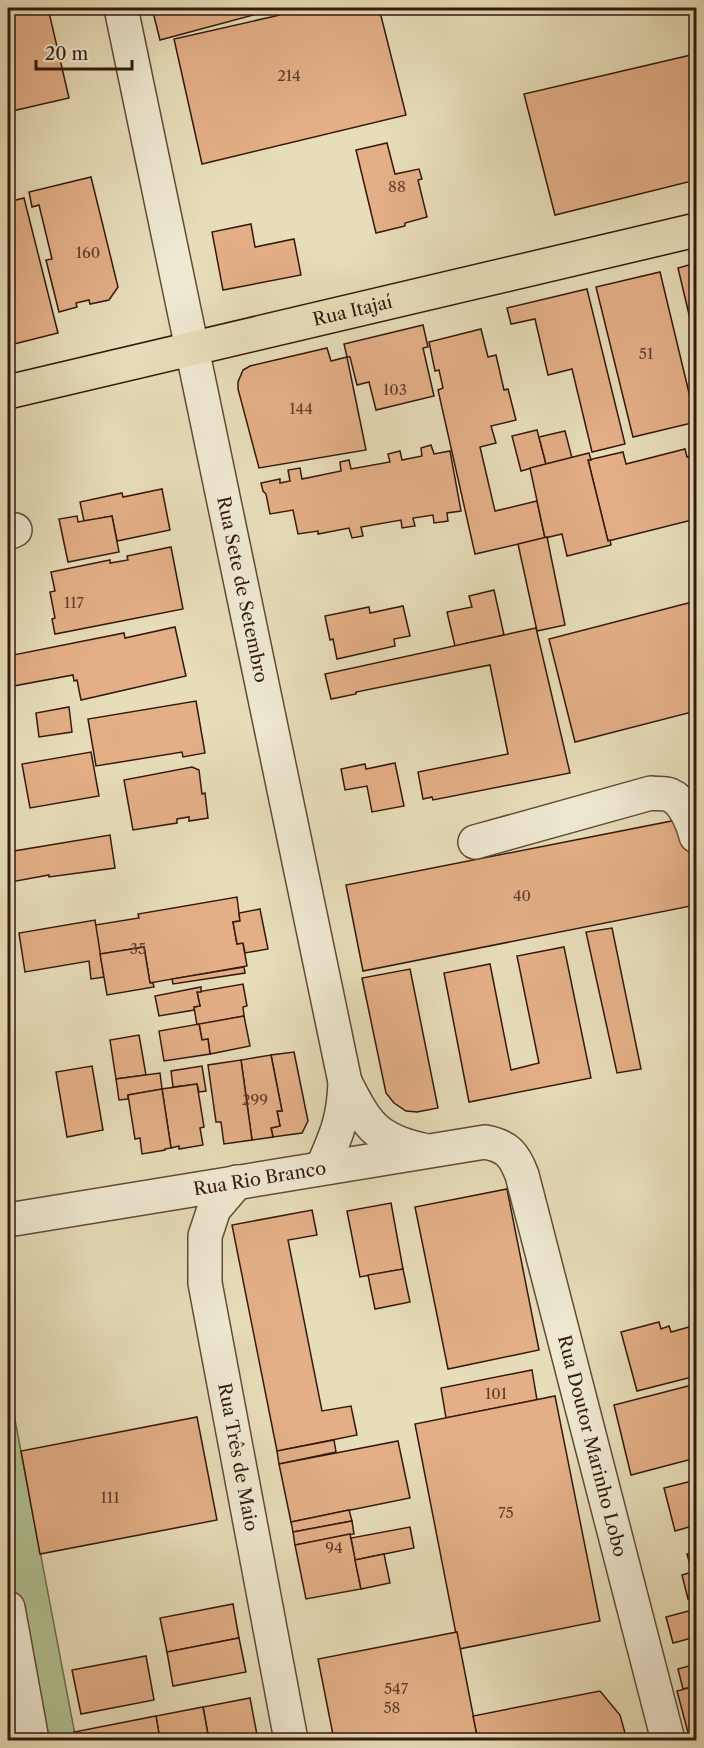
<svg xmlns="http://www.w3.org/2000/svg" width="704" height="1748" font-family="'Libre Caslon Text',serif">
	<rect width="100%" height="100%" fill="#e7ddb9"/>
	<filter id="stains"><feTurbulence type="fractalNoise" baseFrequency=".00333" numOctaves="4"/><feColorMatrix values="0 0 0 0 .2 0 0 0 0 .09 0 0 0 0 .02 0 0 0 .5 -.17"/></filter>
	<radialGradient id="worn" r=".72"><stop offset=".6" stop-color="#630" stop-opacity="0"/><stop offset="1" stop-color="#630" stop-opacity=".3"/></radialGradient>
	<polygon fill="#b1c293" stroke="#726e50" stroke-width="1.5" points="8,1383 76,1740 8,1740"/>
	<g fill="#e4af87" stroke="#34190d" stroke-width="1.5">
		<polygon points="8,8 48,8 69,98 8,112"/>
		<polygon points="152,8 279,8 160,40"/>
		<polygon points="278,8 379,8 406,115 202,164 174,39 280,15"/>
		<polygon points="696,49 696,75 690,51"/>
		<polygon points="691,55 696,75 696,180 555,215 524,94"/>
		<polygon points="387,143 395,174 419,169 422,179 418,180 427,217 405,223 405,226 376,233 356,150"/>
		<polygon points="91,177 118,287 109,300 90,304 89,300 76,303 77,307 59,312 46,260 52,259 39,205 32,207 29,192"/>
		<polygon points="24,198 58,333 10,345 8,336 8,202"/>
		<polygon points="251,224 255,247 294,239 301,275 223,290 212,232"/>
		<polygon points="696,263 696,344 678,268"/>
		<polygon points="660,272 696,422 633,437 596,287"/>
		<polygon points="587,289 625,444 592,452 572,369 548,375 535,319 511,324 507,308"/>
		<polygon points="423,325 428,347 423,348 434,396 376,410 369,382 357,385 350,357 347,357 344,344"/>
		<polygon points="481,329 488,357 496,355 504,390 508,389 516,420 491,426 496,443 480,447 495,511 537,501 545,538 475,554 438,390 443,388 439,370 435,371 429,342"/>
		<polygon points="327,348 331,361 347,357 366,450 259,468 238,389 238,382 243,370 250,366"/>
		<polygon points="537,430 546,464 521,471 512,436"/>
		<polygon points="565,431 572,458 546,464 539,437"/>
		<polygon points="431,445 434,454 450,451 461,511 447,513 448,521 434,523 433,515 413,518 415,526 402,528 401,520 361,527 363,536 352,538 349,528 318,534 318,531 298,534 293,510 270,514 266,494 263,491 261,483 280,479 280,483 290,481 288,470 300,468 302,479 341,471 340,462 349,460 351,469 390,462 388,454 400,451 402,460 422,456 421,448"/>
		<polygon points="685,449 687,457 696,454 696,484 692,485 696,503 696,519 608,541 588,460 623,452 626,464"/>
		<polygon points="589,453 591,460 588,460 608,541 610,540 611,545 567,556 562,534 545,538 530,468"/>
		<polygon points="162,489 170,530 117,541 112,516 84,521 80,502 122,493 123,497"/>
		<polygon points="77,516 78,522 112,516 119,552 68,562 59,519"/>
		<polygon points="547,537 565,625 537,631 518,544"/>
		<polygon points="171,547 183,609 55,634 52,619 55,618 50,592 55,591 51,572 110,560 110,563 128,560 127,556"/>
		<polygon points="494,590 504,635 455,646 447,612 472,607 469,596"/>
		<polygon points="696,601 696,711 575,742 549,639"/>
		<polygon points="403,606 410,636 394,639 395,646 337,659 333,639 330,640 325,616 369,607 370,613"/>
		<polygon points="175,627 186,676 81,700 77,680 74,681 73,675 8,687 8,656 124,633 125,638"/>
		<polygon points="536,628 570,773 433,800 432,797 423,799 418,772 508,754 490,665 356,692 356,694 331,699 325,674"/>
		<polygon points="196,701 205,753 183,757 182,752 96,766 88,719"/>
		<polygon points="69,707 72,732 39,737 36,713"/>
		<polygon points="91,752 99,796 30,808 22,764"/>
		<polygon points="395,763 404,806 372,812 367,786 345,790 341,769 365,764 366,769"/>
		<polygon points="192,767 199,770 202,794 205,793 208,818 189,821 189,817 177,819 177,823 133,830 124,780"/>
		<polygon points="687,818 696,868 696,905 363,971 346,885"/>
		<polygon points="110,835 115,868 49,877 49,875 11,882 8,866 8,852"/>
		<polygon points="237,897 240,921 233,922 237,944 243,943 247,966 150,983 144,947 100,954 95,925 139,918 138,914"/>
		<polygon points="260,909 268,949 245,953 243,943 237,944 233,922 240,921 239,913"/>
		<polygon points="95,920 104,977 91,979 89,961 25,972 19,933"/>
		<polygon points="612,928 641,1069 617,1073 586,932"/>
		<polygon points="144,947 150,983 153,983 154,987 107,995 100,954"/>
		<polygon points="564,947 591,1078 469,1102 444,973 490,964 511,1070 539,1063 517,956"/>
		<polygon points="244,967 245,973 173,984 172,979"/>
		<polygon points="410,969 438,1108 417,1112 406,1111 394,1103 386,1093 362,978"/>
		<polygon points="243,984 247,1006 243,1007 244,1016 197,1025 194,1007 200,1006 197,992"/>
		<polygon points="201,987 201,992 197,992 200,1006 194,1007 194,1010 159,1016 155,996"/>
		<polygon points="244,1016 250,1046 210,1054 208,1039 202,1040 199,1024"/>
		<polygon points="199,1024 202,1040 208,1039 210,1054 164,1061 159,1031"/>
		<polygon points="139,1035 146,1075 116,1079 110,1040"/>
		<polygon points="294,1052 308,1121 302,1133 273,1137 271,1128 280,1126 277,1111 282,1111 271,1055"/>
		<polygon points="271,1055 282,1111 277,1111 280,1126 271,1128 273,1137 252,1140 241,1060"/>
		<polygon points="241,1060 252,1140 224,1144 221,1122 216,1122 208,1065"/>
		<polygon points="92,1066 103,1130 67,1137 56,1072"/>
		<polygon points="202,1066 206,1091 199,1092 197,1084 173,1087 171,1071"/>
		<polygon points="160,1073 162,1089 128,1095 128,1099 119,1100 116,1079"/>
		<polygon points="197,1084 204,1127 200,1128 203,1145 179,1149 179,1146 171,1148 162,1089"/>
		<polygon points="162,1089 171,1148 165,1149 165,1150 142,1154 140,1138 135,1139 128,1095"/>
		<polygon points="507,1189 539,1350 448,1369 415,1207"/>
		<polygon points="391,1203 403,1269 360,1277 347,1211"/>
		<polygon points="312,1210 317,1235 288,1240 322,1411 351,1406 357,1435 277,1451 232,1225"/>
		<polygon points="403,1269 410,1302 375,1309 368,1275"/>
		<polygon points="659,1322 661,1329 669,1326 671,1332 696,1325 696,1376 637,1391 621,1332"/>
		<polygon points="532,1370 537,1400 446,1418 441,1388"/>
		<polygon points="696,1384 696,1458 631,1475 614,1405"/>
		<polygon points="555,1396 600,1621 459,1649 415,1424"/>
		<polygon points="197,1417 217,1520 40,1554 21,1451"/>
		<polygon points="334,1440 336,1452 279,1464 277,1451"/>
		<polygon points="398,1441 410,1498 291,1522 279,1464"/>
		<polygon points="696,1480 696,1525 675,1531 664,1488"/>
		<polygon points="349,1510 352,1521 293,1532 291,1522"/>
		<polygon points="352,1521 354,1534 295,1545 293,1532"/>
		<polygon points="410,1527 414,1548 355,1560 351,1538"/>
		<polygon points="350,1534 361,1589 306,1599 295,1545"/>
		<polygon points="696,1552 696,1597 688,1599 682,1575 692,1572 687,1554"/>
		<polygon points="384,1554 390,1583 361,1589 355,1560"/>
		<polygon points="233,1604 239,1638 167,1652 160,1618"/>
		<polygon points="696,1609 696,1637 673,1643 666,1617"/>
		<polygon points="457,1632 478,1740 334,1740 318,1659"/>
		<polygon points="239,1638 246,1672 173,1686 167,1652"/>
		<polygon points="146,1656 154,1700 81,1714 72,1670"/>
		<polygon points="696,1664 696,1686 683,1689 678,1669"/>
		<polygon points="696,1686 696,1740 690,1740 677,1691"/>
		<polygon points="600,1691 620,1715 627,1740 478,1740 473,1716"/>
		<polygon points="250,1698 258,1740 209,1740 203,1707"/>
		<polygon points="203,1707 209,1740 160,1740 156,1716"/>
		<polygon points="156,1716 160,1740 76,1740 74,1732"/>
	</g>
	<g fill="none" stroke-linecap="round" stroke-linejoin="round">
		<g stroke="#614a38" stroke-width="36">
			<g id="minor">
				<path id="s1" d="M121,8l224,1074c-1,37 -9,54 -23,86"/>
				<polyline points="8,533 15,530"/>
				<path d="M475,842l176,-49c5,1 14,0 19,2 14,6 23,28 26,41"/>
				<path d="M345,1082c21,41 30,58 78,68"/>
				<path id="s2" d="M237,1182l-23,27 -9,27v47l86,457"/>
				<path id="s3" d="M8,1220l477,-78c22,4 29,12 37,33l146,565"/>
				<polyline points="8,1608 32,1740"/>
			</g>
		</g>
		<g stroke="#34190d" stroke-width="36">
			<g id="major">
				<path id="s4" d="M8,392l688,-162"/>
			</g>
		</g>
		<use href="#minor" stroke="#efe9d2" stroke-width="33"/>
		<use href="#major" stroke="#e7ddb9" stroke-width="33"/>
	</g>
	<g text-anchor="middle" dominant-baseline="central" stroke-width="5" stroke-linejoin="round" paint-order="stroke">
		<g font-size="15" fill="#603e2c">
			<text x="289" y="75">214</text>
			<text x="397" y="186">88</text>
			<text x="88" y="252">160</text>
			<text x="646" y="353">51</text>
			<text x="395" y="389">103</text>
			<text x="301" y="408">144</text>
			<text x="74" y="602">117</text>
			<text x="522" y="895">40</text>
			<text x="138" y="948">35</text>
			<text x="255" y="1099">299</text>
			<text x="496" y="1393">101</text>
			<text x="110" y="1497">111</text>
			<text x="506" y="1512">75</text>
			<text x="334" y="1547">94</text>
			<text x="396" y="1688">547</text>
			<text x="392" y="1707">58</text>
		</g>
		<g font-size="18" fill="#34190d" stroke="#efe9d2">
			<text stroke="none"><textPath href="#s4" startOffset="354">Rua Itajaí</textPath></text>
			<text stroke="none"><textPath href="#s1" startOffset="594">Rua Sete de Setembro</textPath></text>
			<text stroke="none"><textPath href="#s3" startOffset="255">Rua Rio Branco</textPath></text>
			<text stroke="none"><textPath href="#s3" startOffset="816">Rua Doutor Marinho Lobo</textPath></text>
			<text stroke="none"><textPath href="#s2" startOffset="288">Rua Três de Maio</textPath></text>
		</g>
	</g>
	<rect width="704" height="1748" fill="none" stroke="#e7ddb9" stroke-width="30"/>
	<rect x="9" y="9" width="686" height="1730" fill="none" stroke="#34190d" stroke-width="3"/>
	<rect x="15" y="15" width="674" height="1718" fill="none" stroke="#34190d" stroke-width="1.5"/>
	<path d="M36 60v9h96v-9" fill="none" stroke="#34190d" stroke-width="3"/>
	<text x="45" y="60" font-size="18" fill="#34190d" stroke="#efe9d2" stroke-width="4.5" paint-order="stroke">20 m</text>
	<rect width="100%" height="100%" filter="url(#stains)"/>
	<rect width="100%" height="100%" fill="url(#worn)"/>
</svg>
